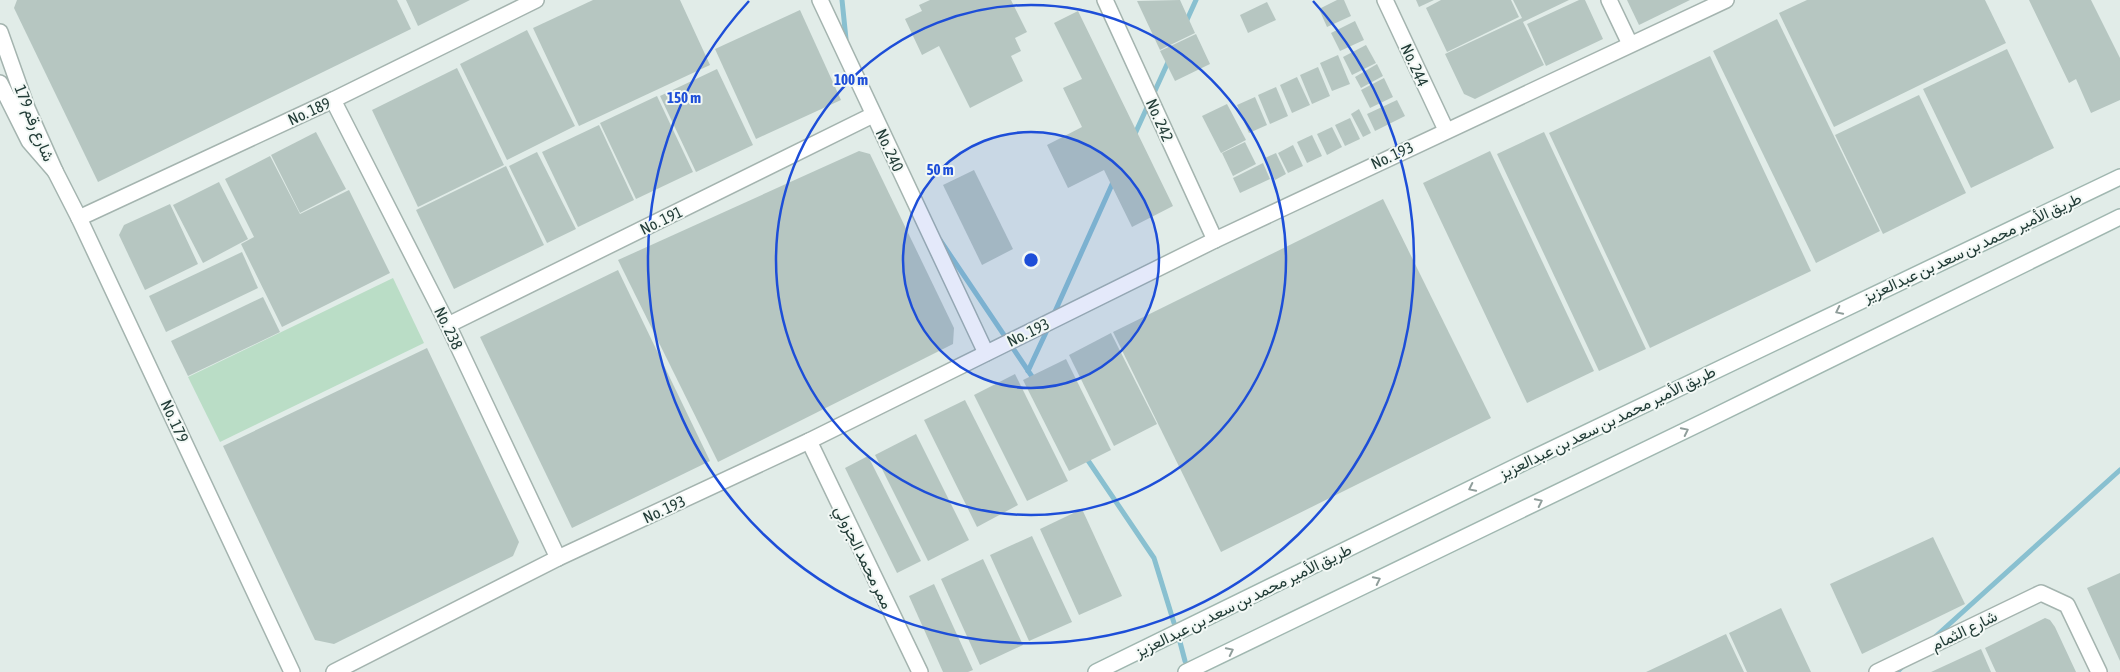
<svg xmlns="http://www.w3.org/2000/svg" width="2120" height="672" font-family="'Asap Condensed',Vazirmatn,sans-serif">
	<rect width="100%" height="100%" fill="#e1ece8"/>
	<polygon fill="#baddc6" points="393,278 424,343 220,442 188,377"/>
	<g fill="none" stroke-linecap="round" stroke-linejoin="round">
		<g stroke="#89c0d0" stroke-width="5">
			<polyline points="842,0 846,39"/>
			<polyline points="1186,22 1196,0"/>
			<polyline points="1153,95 1169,60"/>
			<polyline points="1134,136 1149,103"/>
			<polyline points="940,240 1035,381"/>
			<polyline points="1053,316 1114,180"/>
			<polyline points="1028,371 1049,326"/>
			<polyline points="1085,456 1154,558 1174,623"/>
			<polyline points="1935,637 2120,470"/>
			<polyline points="1180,642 1185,661"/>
			<polyline points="1897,672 1904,665"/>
		</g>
	</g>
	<g fill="#b6c6c1">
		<polygon points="17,0 397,0 411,29 98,182 14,8"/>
		<polygon points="406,0 470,0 418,26"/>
		<polygon points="593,0 680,0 710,65 579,126 533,28"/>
		<polygon points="930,0 1011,0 1027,32 1015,38 1021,51 1011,56 1023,81 970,108 939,46 922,55 905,19 922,11 919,5"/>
		<polygon points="1180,0 1195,33 1160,50 1137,1"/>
		<polygon points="1337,0 1344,0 1351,16 1327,27 1319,9"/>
		<polygon points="1416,0 1434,0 1419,7"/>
		<polygon points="1441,0 1511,0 1519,17 1447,52 1426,8"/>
		<polygon points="1513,0 1569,0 1523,22 1544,65 1475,99 1464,94 1445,54 1522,18"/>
		<polygon points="1579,0 1585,0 1603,39 1546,66 1527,24"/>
		<polygon points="1627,0 1690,0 1639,25"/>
		<polygon points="1807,0 1985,0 2006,43 1834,127 1779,13"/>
		<polygon points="2029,0 2091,0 2120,58 2120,100 2091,113 2076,79 2069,83"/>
		<polygon points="1267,2 1276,20 1248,33 1240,15"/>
		<polygon points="800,10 841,100 756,139 715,49"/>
		<polygon points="1078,11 1173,206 1132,227 1104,170 1068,188 1047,145 1082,127 1063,88 1082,79 1054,23"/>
		<polygon points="1777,19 1880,231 1816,263 1713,51"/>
		<polygon points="1355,21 1364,40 1340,51 1331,33"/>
		<polygon points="527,30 575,126 507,160 460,64"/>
		<polygon points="1196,34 1210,64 1175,81 1160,51"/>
		<polygon points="1366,45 1376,63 1352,75 1343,57"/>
		<polygon points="2007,49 2054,148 1971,188 1923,89"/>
		<polygon points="1338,55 1350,84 1332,91 1320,63"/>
		<polygon points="1710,56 1811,271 1650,348 1549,133"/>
		<polygon points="1377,64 1383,76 1361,88 1355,77"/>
		<polygon points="1318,67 1330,96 1312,104 1300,75"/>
		<polygon points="457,68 504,165 418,207 372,110"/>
		<polygon points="717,69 753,145 696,172 660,96"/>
		<polygon points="1297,77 1310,105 1292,113 1280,85"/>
		<polygon points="1384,78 1393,97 1370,108 1361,90"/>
		<polygon points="1276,87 1288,116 1270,124 1258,95"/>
		<polygon points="1919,95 1966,193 1883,234 1835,135"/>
		<polygon points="657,96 693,172 636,199 600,123"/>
		<polygon points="1255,97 1267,125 1249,133 1237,105"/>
		<polygon points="1397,100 1405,116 1375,131 1367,114"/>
		<polygon points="1227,104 1246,140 1221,153 1202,116"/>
		<polygon points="1359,109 1371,133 1363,137 1351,114"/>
		<polygon points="1350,118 1360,139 1345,146 1335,125"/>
		<polygon points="599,125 634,200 578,227 542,152"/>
		<polygon points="1332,127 1342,147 1327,155 1317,134"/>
		<polygon points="316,132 346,189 300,213 271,155"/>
		<polygon points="1544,132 1646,349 1599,371 1497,154"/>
		<polygon points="1312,135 1322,156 1307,163 1297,142"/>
		<polygon points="1245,142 1256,164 1233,176 1222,153"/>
		<polygon points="1293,145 1303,166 1288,173 1278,153"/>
		<polygon points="859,151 870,154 954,328 953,344 718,462 618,260"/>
		<polygon points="1490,151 1594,371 1527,403 1423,183"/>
		<polygon points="537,152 576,229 547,243 509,166"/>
		<polygon points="1276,153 1286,174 1275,180 1265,158"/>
		<polygon points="270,156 300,214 349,190 390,273 282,327 241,244 254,237 225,179"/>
		<polygon points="1263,163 1270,179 1240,193 1233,178"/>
		<polygon points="506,166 544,245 454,289 416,210"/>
		<polygon points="974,170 1013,249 982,265 943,185"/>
		<polygon points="219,182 248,239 203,263 173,205"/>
		<polygon points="1383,199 1491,418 1221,552 1113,332"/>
		<polygon points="170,204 198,264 145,290 119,235 124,225"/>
		<polygon points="242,252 258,288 166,332 149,296"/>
		<polygon points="618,270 710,461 572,528 480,337"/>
		<polygon points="263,297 280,332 188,376 171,341"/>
		<polygon points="1111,333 1157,424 1114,446 1069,355"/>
		<polygon points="427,348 519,542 513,556 334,644 315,640 223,446"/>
		<polygon points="1066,359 1111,450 1069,471 1023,380"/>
		<polygon points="1015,374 1068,481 1027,501 974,395"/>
		<polygon points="965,400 1018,505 977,527 924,420"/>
		<polygon points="916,434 969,540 928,561 875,455"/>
		<polygon points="868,456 921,561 897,573 845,468"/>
		<polygon points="1082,509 1122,596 1079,615 1040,529"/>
		<polygon points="1032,536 1072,622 1029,641 990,555"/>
		<polygon points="1933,537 1965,604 1862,654 1830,584"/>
		<polygon points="983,559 1023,645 980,665 941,579"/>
		<polygon points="2120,573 2120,661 2087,588"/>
		<polygon points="934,584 973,670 968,672 943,672 909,596"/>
		<polygon points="1781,608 1811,672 1747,672 1729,633"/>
		<polygon points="2045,618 2050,620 2055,627 2076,672 1996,672 1985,648"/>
		<polygon points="1726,634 1744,672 1646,672 1676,658"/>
		<polygon points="1981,649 1991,672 1931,672"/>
	</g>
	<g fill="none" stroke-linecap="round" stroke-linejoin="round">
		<g stroke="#a4b4af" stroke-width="18">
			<g id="minor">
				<polyline points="820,0 986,353"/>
				<polyline points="1105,0 1215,240"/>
				<polyline points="1385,0 1446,130"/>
				<polyline points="1609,0 1630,44"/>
				<polyline points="0,32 27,108 55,171 29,141 0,83"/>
				<polyline points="333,100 448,325 558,558"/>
				<polyline points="55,171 79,218 292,672"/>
				<polyline points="79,218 333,100 536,0"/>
				<polyline points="448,325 873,115"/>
				<polyline points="809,441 920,672"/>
				<polyline points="334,672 558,558 809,441 1215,240 1726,0"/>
				<polyline points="1877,672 2041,593 2067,605 2099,672"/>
			</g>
		</g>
		<g stroke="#a0b7b0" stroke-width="18">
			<g id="secondary">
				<polyline points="1096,672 1525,462 2120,177"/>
				<polyline points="1186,672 1707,420 2120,217"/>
			</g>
		</g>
		<use href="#minor" stroke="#fff" stroke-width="15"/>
		<use href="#secondary" stroke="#fff" stroke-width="15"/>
	</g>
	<defs><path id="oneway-chevron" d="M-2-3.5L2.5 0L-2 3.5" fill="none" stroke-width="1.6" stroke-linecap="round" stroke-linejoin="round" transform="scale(1.25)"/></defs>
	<g stroke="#909e9b">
		<use href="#oneway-chevron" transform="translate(1839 311) rotate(154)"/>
		<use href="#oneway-chevron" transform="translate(1685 431) rotate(-26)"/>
		<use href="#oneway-chevron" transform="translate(1472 488) rotate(154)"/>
		<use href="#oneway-chevron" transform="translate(1539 502) rotate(-26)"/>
		<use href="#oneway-chevron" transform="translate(1377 580) rotate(-26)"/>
		<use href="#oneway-chevron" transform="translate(1230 651) rotate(-26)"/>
	</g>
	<circle cx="1031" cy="260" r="128" fill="#1d4ed8" fill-opacity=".12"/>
	<g fill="none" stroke="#1d4ed8" stroke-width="2.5">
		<circle cx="1031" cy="260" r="128"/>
		<circle cx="1031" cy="260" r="255"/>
		<path d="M1313 1A383 383 0 1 1 749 1"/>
	</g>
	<g text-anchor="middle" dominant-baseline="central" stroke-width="4" stroke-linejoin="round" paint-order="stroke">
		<g font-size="16" fill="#223c37" stroke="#f2f8f5">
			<text transform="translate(1415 65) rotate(65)">No. 244</text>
			<text transform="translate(309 111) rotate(-25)">No. 189</text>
			<text transform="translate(1160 120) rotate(66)">No. 242</text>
			<text transform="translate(35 123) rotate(68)">شارع رقم 179</text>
			<text transform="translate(890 150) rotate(65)">No. 240</text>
			<text transform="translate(1392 155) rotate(-25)">No. 193</text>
			<text transform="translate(661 220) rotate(-26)">No. 191</text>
			<text transform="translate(1972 247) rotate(-25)">طريق الأمير محمد بن سعد بن عبدالعزيز</text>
			<text transform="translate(449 328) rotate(64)">No. 238</text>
			<text transform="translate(1028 332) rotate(-26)">No. 193</text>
			<text transform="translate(175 421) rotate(65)">No. 179</text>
			<text transform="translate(1607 422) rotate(-26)">طريق الأمير محمد بن سعد بن عبدالعزيز</text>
			<text transform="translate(664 509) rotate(-25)">No. 193</text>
			<text transform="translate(864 557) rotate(64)">ممر محمد الجزولي</text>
			<text transform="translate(1243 600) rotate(-26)">طريق الأمير محمد بن سعد بن عبدالعزيز</text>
			<text transform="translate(1964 630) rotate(-26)">شارع الثمام</text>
		</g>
	</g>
	<circle cx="1031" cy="260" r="8" fill="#1d4ed8" stroke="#f2f8f5" stroke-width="2.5"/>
	<g font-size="15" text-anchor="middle" font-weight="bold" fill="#1d4ed8" stroke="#f2f8f5" stroke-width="4" stroke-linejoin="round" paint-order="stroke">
		<text x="851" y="85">100 m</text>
		<text x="684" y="103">150 m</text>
		<text x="940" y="175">50 m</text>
	</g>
</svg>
